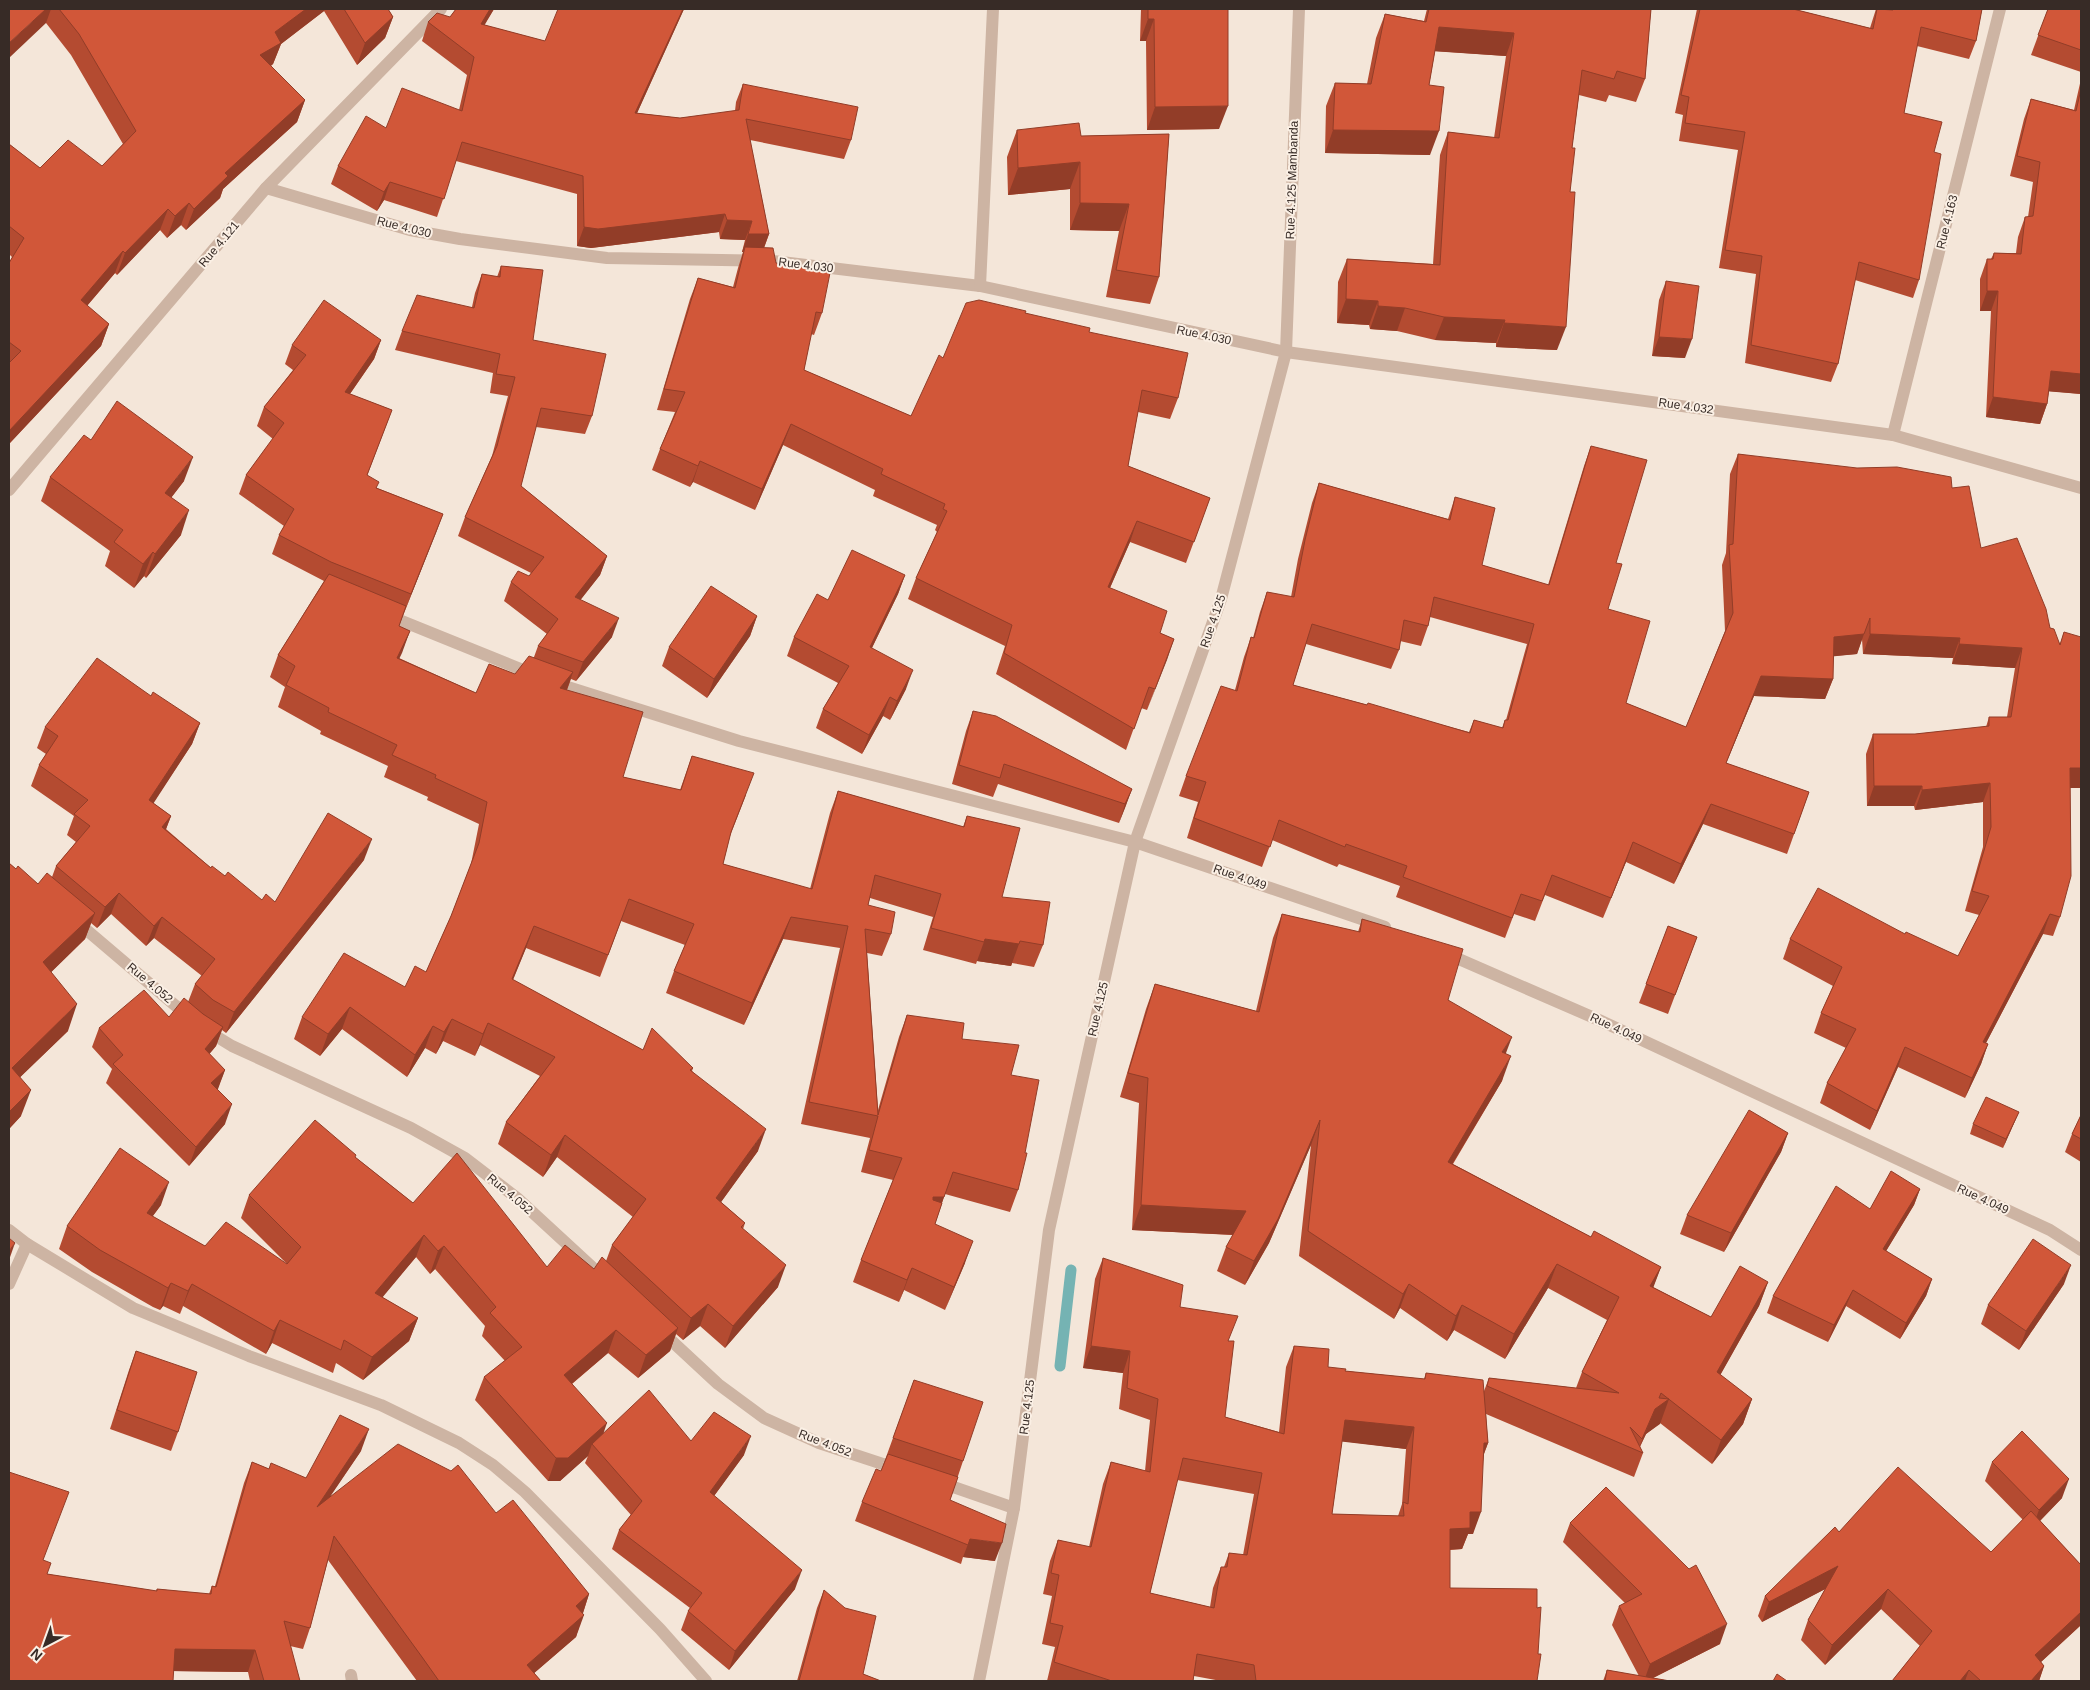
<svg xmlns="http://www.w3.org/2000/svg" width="2090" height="1690" font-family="Helvetica,sans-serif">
	<rect width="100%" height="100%" fill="#f4e6d9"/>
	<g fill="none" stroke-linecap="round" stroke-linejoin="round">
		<polyline stroke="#75b3b3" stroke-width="11" points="1060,1366 1071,1270"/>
		<g stroke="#cdb4a3" stroke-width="12">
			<polyline points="266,188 410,230 460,239 607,258 773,261 980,286 1286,352 1893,435 2081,488"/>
			<polyline points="980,286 993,9"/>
			<polyline points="1893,435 2000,9"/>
			<polyline points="9,490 266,188 441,9"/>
			<polyline points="387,615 555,683 739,741 1135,842 1385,927"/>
			<polyline points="76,921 190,1018"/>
			<polyline points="1445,953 1599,1020 2050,1230 2081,1250"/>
			<polyline points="206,1030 232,1046 411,1128 465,1158 517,1198 605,1279"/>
			<polyline points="9,1230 27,1244 133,1308 249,1356 381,1405 459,1443 493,1465 525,1492 660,1629 706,1681"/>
			<polyline points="9,1284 27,1244"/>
			<polyline points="662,1332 718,1384 764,1418 819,1443 898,1469"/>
			<polyline points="939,1482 1014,1508"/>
			<polyline points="351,1675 352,1681"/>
			<polyline points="979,1681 1014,1508 1049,1230 1135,842 1221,599 1286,352 1299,9"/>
		</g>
	</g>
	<g fill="#b44b31" fill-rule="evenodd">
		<polygon points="9,9 388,9 393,17 385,38 357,65 324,11 281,44 273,64 271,66 305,100 297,122 223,189 220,198 186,230 181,225 167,238 160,230 117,275 115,273 87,306 109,324 101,346 9,444 9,263 12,257 9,254 9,144 40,168 102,166 123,144 71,55 46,23"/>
		<polygon points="456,9 494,9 484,25 545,41 684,9 637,113 680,118 735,111 736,102 743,84 851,140 844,159 750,140 769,234 764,248 776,263 822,313 814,335 811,334 804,370 911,416 943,358 1025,313 1089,332 1178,398 1170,419 1138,412 1128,466 1210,498 1186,563 1130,542 1110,588 1160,633 1174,639 1147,710 1141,708 1126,750 996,674 1005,646 908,599 916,578 937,532 935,530 937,525 873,496 875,490 783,445 755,510 693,482 690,487 652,470 660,449 675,412 657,410 690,299 698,278 733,287 738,268 743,252 742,252 745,240 720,239 719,232 591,248 577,246 577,194 456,161 437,217 384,200 377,211 331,184 338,166 386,128 459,110 467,75 422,41 428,22 450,17"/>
		<polygon points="1141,9 1228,9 1219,129 1147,130 1146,41 1140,41"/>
		<polygon points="1427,9 1651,9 1645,79 1636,102 1609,95 1606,102 1579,95 1572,148 1570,192 1557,350 1496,347 1496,343 1435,340 1397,331 1370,329 1369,325 1337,323 1338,282 1347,259 1433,264 1440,155 1448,132 1494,138 1506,56 1435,51 1429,85 1430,155 1325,153 1326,106 1335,83 1367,84 1376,38 1385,14 1424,21"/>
		<polygon points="1697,9 1793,9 1870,28 1876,9 1982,9 1976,41 1969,59 1917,46 1904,113 1934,152 1919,280 1913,298 1855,280 1838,364 1831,382 1745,363 1756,274 1719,268 1738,150 1679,141 1683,115 1675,113"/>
		<polygon points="2048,9 2081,9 2081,72 2031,55"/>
		<polygon points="2081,79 2081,394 2049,391 2047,404 2040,424 1986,417 1991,311 1980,311 1980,279 1987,259 1991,259 1994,253 2016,253 2018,237 2025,217 2028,217 2033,182 2010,176 2024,119 2031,99 2074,110"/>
		<polygon points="1017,130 1081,136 1169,134 1159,277 1150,304 1106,297 1119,231 1070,230 1070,189 1008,195 1007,157"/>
		<polygon points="501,266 533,340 592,416 585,434 536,427 521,486 607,556 600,575 580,600 612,637 576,681 571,679 567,690 623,777 680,790 692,756 746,795 730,836 723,864 810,889 830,813 838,791 963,827 967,816 1002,897 1043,945 1034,967 1012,963 1011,966 977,961 976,964 923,950 933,917 870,898 868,905 891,934 882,956 867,953 878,1110 899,1037 907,1015 962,1039 1011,1075 1018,1190 1010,1212 945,1194 935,1224 965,1263 945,1310 904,1290 899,1302 853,1282 861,1260 893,1180 861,1172 870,1138 801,1124 840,948 783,939 744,1025 666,993 674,971 685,945 621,921 600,977 526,948 513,980 643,1050 693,1068 692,1071 758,1151 721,1202 745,1223 743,1229 778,1287 725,1348 700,1326 683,1340 676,1334 670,1351 638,1378 608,1353 572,1384 604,1433 691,1441 744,1455 714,1496 795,1589 729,1670 681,1630 688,1611 690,1608 612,1549 619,1530 631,1515 585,1463 588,1456 560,1481 548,1481 475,1400 484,1377 505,1361 482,1336 485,1326 435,1269 430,1274 416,1257 382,1297 418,1318 409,1341 363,1380 336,1363 333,1373 272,1343 266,1354 183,1306 180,1314 163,1306 160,1310 153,1307 92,1272 59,1249 67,1226 161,1205 152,1217 205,1246 287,1264 241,1218 249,1195 355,1157 413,1203 547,1267 594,1269 606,1261 612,1245 633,1217 557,1157 543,1177 498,1144 506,1122 540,1076 480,1045 475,1056 443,1041 436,1054 425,1048 407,1077 342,1029 320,1056 294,1039 302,1017 405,987 426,972 451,916 471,864 479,824 427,800 428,797 384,777 388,766 320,734 321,731 278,707 285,687 270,677 278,655 324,581 272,554 279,535 284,526 239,494 246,475 273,439 257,426 264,407 293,370 285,364 292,345 381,340 374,359 350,394 392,410 367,476 377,488 443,514 399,626 410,631 399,658 476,693 515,674 534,657 538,646 547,634 504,601 511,582 529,576 531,573 458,536 465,517 492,456 508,396 490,393 493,373 395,350 402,331 472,307 475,293 482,274 497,277"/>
		<polygon points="1666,281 1685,358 1652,356 1659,300"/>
		<polygon points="91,440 184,481 171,498 181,535 146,578 144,576 134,588 105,566 110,551 41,501 50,477"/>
		<path d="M1591,446l25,117 -8,46 18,94 60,24 39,-96 -3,-66 4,-12 4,-79 8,-20 214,34 29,60 69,80 10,16 4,-12 6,156 -10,129 -7,19 -10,-2 -57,109 2,1 -7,20 -16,34 -67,-31 -28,63 -50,-27 7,-20 19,-35 -32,-15 7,-20 12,-27 -50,-27 7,-20 115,-5 53,22 21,-41 -14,-4 18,-64v-45l-68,8 -1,-4h-47l-1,-52 7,-20h42l71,-7 3,-10h18l8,-49 -63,-4 1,-6 -90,-4 -1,-15 -5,15 -24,2v23l-8,20 -71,-3 -28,67 83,29 -22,62 -84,-30 -29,60 -48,-22 -23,56 -58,-23 -10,26 -21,-7 -9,24 -109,-41 4,-11 -61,-22 -2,3 -65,-27 -10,27 -75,-29 11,-36 -19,-6 7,-20 49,-86 9,-33 7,-20 2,1 7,-26 7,-20 24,5 7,-38 14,-56 7,-20 129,36 7,-22 27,68 66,20 36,-119zM1430,617l97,27 -21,76h-1l-3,8 -28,-8 -5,12 -176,-47 13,-41 85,25 8,-19 1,-9 21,5 7,-20z"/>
		<polygon points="905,575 898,594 872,648 906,689 890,720 883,716 862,754 816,728 823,709 838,683 787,656 794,637 828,600"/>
		<polygon points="757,616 750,636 707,698 662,666 669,647"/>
		<polygon points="151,696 200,723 192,744 153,803 171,816 166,829 211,868 262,900 275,902 364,860 226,1033 222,1030 216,1046 209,1054 225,1070 217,1090 225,1124 189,1166 106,1083 112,1069 92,1047 99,1028 169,1017 188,1002 195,984 202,976 154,938 146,946 111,914 97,928 91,923 85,939 51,972 68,1031 20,1077 21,1116 9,1129 9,863 16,869 38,884 52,877 56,866 76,842 67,835 74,816 31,786 39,765 46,754 37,748 45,727"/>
		<polygon points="973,711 1132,789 1119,823 998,784 993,797 952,784 966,731"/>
		<path d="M1282,914l76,18 4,-13 144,135 -4,27 -49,83 138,73 70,30 -8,20 58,30 57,-35 -9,24 -39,69 32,24 -9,25 -31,40 -52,-41 -14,11 -6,13 3,6 -9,24 -148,-63 2,29 -4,11 -11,80h-5l-6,15 -12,1v38l87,93h-316l-27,-5 -1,5h-146l8,-34 -13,-3 10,-48 -9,-2 7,-33 8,-21 31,7 14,-63 8,-22 34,9 5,-51 -31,-11 4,-36 -40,-5 12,-89 8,-21 77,49 49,34 -4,76 54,15 7,-65 8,-21 34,21 17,4 79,8 2,-6 58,18 5,-13 87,10 6,-16 25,-52 -59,-32 -43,71 -51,-29 -7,11 -47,-33 -6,11 -95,-63 12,-111 -42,98 -24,42 -28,-14 9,-24 7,-12 -101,-5 7,-127 -19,-6 26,-88 9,-25 101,27 17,-73zM1342,1441l64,8 -4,55 -4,12 -66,-2zM1177,1480l77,14 -11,61 -14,-2 -5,14h-3l-8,21 -3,19 -60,-14z"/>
		<polygon points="1668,926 1697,937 1668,1014 1639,1003"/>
		<polygon points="2019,1112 2003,1148 1970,1134 1973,1124"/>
		<polygon points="2081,1115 2081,1162 2065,1152 2072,1134"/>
		<polygon points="1788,1133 1781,1152 1724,1252 1680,1234 1687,1215"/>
		<polygon points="1920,1189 1914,1205 1886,1251 1932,1279 1926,1296 1900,1339 1846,1306 1828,1342 1767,1313 1773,1296 1870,1209"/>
		<polygon points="2064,1284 2019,1350 1981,1324 1988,1305"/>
		<polygon points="136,1351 178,1432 171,1451 110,1429 129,1370"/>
		<polygon points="914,1380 963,1461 950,1500 995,1561 963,1557 961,1564 855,1521 862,1502 881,1471"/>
		<polygon points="361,1451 330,1496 496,1513 589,1594 583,1613 576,1637 534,1673 541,1681 417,1681 328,1560 310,1628 303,1649 290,1646 300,1681 250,1681 248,1672 174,1671 9,1681 44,1560 47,1574 156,1591 157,1589 209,1594 212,1586 215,1586 244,1483 252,1462 269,1469 306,1478"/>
		<polygon points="1992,1462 2062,1498 2040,1521 2081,1565 2081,1625 2041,1662 2044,1666 2039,1681 1892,1681 1920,1646 1881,1609 1825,1665 1801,1640 1808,1620 1825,1589 1762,1622 1758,1616 1765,1596 1839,1532 1991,1552 2023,1520 1985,1481"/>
		<polygon points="1570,1523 1720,1644 1653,1678 1670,1681 1603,1681 1607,1670 1639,1676 1612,1625 1619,1606 1625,1603 1563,1542"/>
		<polygon points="824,1590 863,1674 881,1681 797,1681 817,1608"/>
	</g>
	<g fill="#923d28">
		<polygon points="46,9 51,9 46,23 9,58 9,43"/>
		<polygon points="306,9 325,9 324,11 281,44 273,64 252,77 260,55 275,32"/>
		<polygon points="490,9 494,9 474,43 481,24"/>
		<polygon points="683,9 684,9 629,131 635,113"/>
		<polygon points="393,17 385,38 357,65 365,43"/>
		<polygon points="1148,19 1154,19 1146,41 1140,41"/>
		<polygon points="1439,27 1514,33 1506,56 1431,51"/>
		<polygon points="305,100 297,122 223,189 220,198 186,230 194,209 225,173"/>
		<polygon points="1228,106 1219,129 1147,130 1155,107"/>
		<polygon points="1333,130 1439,131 1430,155 1325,153"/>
		<polygon points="1080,162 1070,189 1008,195 1018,168"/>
		<polygon points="390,182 384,200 377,211 384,192"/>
		<polygon points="189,203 181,225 167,238 175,216"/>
		<polygon points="1080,203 1129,204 1119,231 1070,230"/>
		<polygon points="168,209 160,230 117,275 125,253"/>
		<polygon points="725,214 719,232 591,248 577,246 584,227"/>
		<polygon points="727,220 752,221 745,240 720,239"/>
		<polygon points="748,234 769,234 762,253 745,247 743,252 742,252"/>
		<polygon points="123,251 115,273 73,322 81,300"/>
		<polygon points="1987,291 1998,291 1991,311 1980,311"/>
		<polygon points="1346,299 1378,301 1369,325 1337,323"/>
		<polygon points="1378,306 1405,308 1397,331 1370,329"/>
		<polygon points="1444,317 1505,320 1496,343 1435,340"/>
		<polygon points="1504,323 1566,327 1557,350 1496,347"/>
		<polygon points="109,324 101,346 9,444 9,431"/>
		<polygon points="1659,337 1692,339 1685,358 1652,356"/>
		<polygon points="381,340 374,359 338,411 345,392"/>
		<polygon points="2051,371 2081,374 2081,394 2044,391"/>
		<polygon points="1993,397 2047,404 2040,424 1986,417"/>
		<polygon points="791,424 783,445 755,510 762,489"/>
		<polygon points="193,457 184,481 156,517 165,493"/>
		<polygon points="700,461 693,482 690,487 698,466"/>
		<polygon points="189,510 181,535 146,578 155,554"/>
		<polygon points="443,514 436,533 404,613 411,594"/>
		<polygon points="1137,521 1130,542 1101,608 1108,587"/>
		<polygon points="153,552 144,576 134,588 143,564"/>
		<polygon points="607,556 600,575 568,616 575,597"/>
		<polygon points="905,575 898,594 863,666 870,647"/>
		<polygon points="757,616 750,636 707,698 714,679"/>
		<polygon points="619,618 612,637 576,681 583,662"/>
		<polygon points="410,631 402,653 389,680 397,658"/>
		<polygon points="1864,634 1857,654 1827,657 1834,637"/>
		<polygon points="1870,634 1960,638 1953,658 1863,654"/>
		<polygon points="1174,639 1167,660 1147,710 1155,689"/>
		<polygon points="1959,644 2022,648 2015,668 1952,664"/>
		<polygon points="913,670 906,689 890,720 897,701"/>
		<polygon points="573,672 565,695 560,688"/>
		<polygon points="1761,676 1833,679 1825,699 1754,696 1718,783 1726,763"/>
		<polygon points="890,697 883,716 862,754 869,735"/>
		<polygon points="200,723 192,744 142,821 149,800"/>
		<polygon points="2070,768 2081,768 2081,788 2063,788"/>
		<polygon points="1990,783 1983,802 1915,810 1922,790"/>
		<polygon points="1874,786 1922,786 1914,806 1867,806"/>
		<polygon points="1132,789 1125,808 1119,823 1125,804"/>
		<polygon points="1711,804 1703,824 1674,884 1681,864"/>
		<polygon points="171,816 163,837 162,827"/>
		<polygon points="372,839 364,860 226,1033 234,1012"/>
		<polygon points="1633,842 1626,862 1603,918 1611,898"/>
		<polygon points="119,893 111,914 97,928 105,907"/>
		<polygon points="95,913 85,939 34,989 43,962"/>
		<polygon points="2050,914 2043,934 1976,1062 1983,1042"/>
		<polygon points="162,917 154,938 146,946 154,926"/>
		<polygon points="791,917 783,939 744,1025 752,1003"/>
		<polygon points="534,926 526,948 504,1001 512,979"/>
		<polygon points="985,939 1019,944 1011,966 977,961"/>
		<polygon points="77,1004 68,1031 9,1088 12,1068"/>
		<polygon points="350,1007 342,1029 320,1056 328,1034"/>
		<polygon points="452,1019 443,1041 436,1054 444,1032"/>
		<polygon points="488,1023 480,1045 475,1056 483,1034"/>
		<polygon points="433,1026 425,1048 407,1077 415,1055"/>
		<polygon points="223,1027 216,1046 198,1068 205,1049"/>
		<polygon points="1512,1037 1503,1061 1502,1052"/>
		<polygon points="1988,1044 1981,1064 1965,1098 1972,1078"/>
		<polygon points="1905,1047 1898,1067 1870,1130 1877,1111"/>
		<polygon points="1511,1056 1502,1081 1439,1186 1448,1162"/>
		<polygon points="225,1070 218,1089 204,1102 211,1083"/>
		<polygon points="31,1090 21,1116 9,1129 9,1112"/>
		<polygon points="232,1104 225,1124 189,1166 196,1147"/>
		<polygon points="2019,1112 2003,1148 2006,1139"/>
		<polygon points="1320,1120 1311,1145 1269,1243 1245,1285 1254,1261"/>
		<polygon points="766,1129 758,1151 708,1220 716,1198"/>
		<polygon points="1788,1133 1781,1152 1724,1252 1731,1233"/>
		<polygon points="565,1135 557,1157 543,1177 551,1155"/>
		<polygon points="169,1182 161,1205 138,1236 147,1213"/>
		<polygon points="1920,1189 1914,1205 1877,1266 1883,1249"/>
		<polygon points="933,1197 944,1197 936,1219 925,1219"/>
		<polygon points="1141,1205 1246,1211 1237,1235 1132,1230"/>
		<polygon points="424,1235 416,1257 367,1316 375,1293"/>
		<polygon points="973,1241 965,1263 945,1310 954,1287"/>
		<polygon points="15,1243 9,1260 9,1251"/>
		<polygon points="444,1246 435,1269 430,1274 438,1251"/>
		<polygon points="1557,1264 1548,1288 1505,1359 1514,1334"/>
		<polygon points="786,1265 778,1287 725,1348 733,1326"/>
		<polygon points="2071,1265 2064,1284 2019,1350 2026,1331"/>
		<polygon points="1661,1267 1652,1291 1650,1286"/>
		<polygon points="912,1268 904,1290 899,1302 907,1280"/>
		<polygon points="1932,1279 1926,1296 1900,1339 1906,1323"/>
		<polygon points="1768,1282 1759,1306 1708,1397 1717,1372"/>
		<polygon points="171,1283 163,1306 160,1310 168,1288"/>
		<polygon points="192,1284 183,1306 180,1314 188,1291"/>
		<polygon points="1409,1284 1400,1308 1394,1319 1403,1294"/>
		<polygon points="1853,1290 1846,1306 1828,1342 1834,1325"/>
		<polygon points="708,1304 700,1326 683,1340 691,1318"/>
		<polygon points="1462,1305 1454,1330 1447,1341 1456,1316"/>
		<polygon points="418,1318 409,1341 363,1380 372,1357"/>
		<polygon points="280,1320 272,1343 266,1354 274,1331"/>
		<polygon points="678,1328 670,1351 638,1378 646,1355"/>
		<polygon points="616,1330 608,1353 556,1397 564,1375"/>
		<polygon points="1091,1346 1130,1351 1123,1373 1083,1368"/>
		<polygon points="1669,1399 1660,1424 1646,1434 1638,1450 1655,1409"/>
		<polygon points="1752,1399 1743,1424 1712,1464 1721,1440"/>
		<polygon points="1345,1420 1414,1427 1406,1449 1337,1441"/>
		<polygon points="607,1423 599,1446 592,1444 588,1456 560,1481 548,1481 556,1458"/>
		<polygon points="369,1429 361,1451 309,1528 317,1507"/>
		<polygon points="751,1436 744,1455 703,1511 710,1492"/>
		<polygon points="1484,1443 1488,1443 1480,1464"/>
		<polygon points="2069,1479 2062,1498 2032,1529 2039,1510"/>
		<polygon points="1470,1512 1481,1512 1473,1534 1468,1534 1462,1549 1442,1550 1450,1529"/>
		<polygon points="970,1539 1002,1543 995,1561 963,1557"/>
		<polygon points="1838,1566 1831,1586 1762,1622 1769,1602"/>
		<polygon points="802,1570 795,1589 729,1670 735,1651"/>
		<polygon points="1888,1589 1881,1609 1825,1665 1832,1645"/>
		<polygon points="589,1594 582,1616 576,1606"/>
		<polygon points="2081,1612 2081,1625 2028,1674 2035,1655"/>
		<polygon points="584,1615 576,1637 525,1681 527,1665"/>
		<polygon points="1727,1624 1720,1644 1647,1681 1644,1681 1650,1664"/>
		<polygon points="175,1649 255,1650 248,1672 167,1671"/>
		<polygon points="2044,1666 2039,1681 2031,1681"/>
		<polygon points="1969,1670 1965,1681 1960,1681"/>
	</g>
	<g fill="#d15739" stroke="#923d28" fill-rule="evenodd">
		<polygon points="9,9 46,9 9,43"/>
		<polygon points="59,9 306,9 275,32 281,43 260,55 305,100 225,173 228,176 194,209 189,203 175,216 168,209 125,253 123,251 81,300 109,324 9,431 9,363 21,351 9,342 9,263 24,238 9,226 9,144 40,168 68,140 102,166 136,131 79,34"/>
		<polygon points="344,9 388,9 393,17 365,43"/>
		<polygon points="456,9 490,9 481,24 545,41 558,9 683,9 635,113 680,118 739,110 743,84 858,107 851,140 746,119 769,234 748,234 752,221 727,220 725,214 598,229 584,227 583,176 462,142 444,199 390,182 384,192 338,166 366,116 386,128 402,88 462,111 474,57 428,22 437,13 450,17"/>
		<polygon points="1148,9 1228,9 1228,106 1155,107 1154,19 1148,19"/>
		<polygon points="1429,9 1651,9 1645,79 1617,71 1614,79 1582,70 1572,148 1575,148 1570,192 1575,192 1566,327 1504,323 1505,320 1444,317 1405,308 1378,306 1378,301 1346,299 1347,259 1440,265 1448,132 1499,138 1514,33 1439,27 1429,85 1444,87 1439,131 1333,130 1335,83 1371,84 1385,14 1426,22"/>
		<polygon points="1700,9 1793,9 1873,29 1877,9 1893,10 1893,9 1982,9 1976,41 1921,27 1904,113 1942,122 1934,152 1941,154 1919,280 1859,262 1838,364 1751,345 1762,256 1725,250 1745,132 1685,123 1689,97 1681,95"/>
		<polygon points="2048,9 2081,9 2081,50 2038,35"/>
		<polygon points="2081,89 2081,374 2051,371 2047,404 1993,397 1998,291 1987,291 1987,259 1993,259 1994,253 2021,254 2025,217 2033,216 2040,162 2017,156 2031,99 2076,111"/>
		<polygon points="1079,123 1081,136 1169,134 1159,277 1116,270 1129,204 1080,203 1080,162 1018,168 1017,130"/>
		<polygon points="745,247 773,248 776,263 830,273 822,313 816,312 804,370 911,416 939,355 943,358 966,303 979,300 1026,311 1025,313 1090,328 1089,332 1188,353 1178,398 1142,390 1128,466 1210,498 1194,542 1137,521 1108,587 1167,611 1160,633 1174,639 1155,689 1149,687 1134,729 1004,653 1012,625 916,578 947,511 943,509 945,504 881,474 883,469 791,424 762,489 700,461 698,466 660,449 685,392 664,389 698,278 735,288"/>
		<polygon points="501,266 543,270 533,340 606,354 592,416 541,408 521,486 607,556 575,597 619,618 583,662 538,646 558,619 511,582 518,571 529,576 544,557 465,517 497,446 515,377 496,374 500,354 402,331 417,295 474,308 482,274 500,277"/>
		<polygon points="1666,281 1699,286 1692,339 1659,337"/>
		<polygon points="324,300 381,340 345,392 392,410 367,475 379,482 376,488 443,514 411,594 331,562 279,535 294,509 246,475 284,423 264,407 306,355 292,345"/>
		<polygon points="117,401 193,457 165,493 189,510 155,554 153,552 143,564 114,542 123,530 50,477 84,435 91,440"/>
		<path d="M1591,446l56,14 -31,103 6,1 -14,45 42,12 -24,82 60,24 47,-114 -4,-68 4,-1 5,-90 119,14 40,-1 54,10 1,11 17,-2 12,62 36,-10 29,71 4,19 4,1 6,16 4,-13 17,5v131h-11l1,108 -11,41 -10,-3 -67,128 5,2 -16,34 -67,-31 -28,64 -50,-28 29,-54 -35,-16 21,-46 -52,-28 28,-51 87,46 1,-2 52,24 31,-60 -17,-5 19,-64 -1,-44 -68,7v-4h-48l-1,-52h42l74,-8v-9h22l11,-69 -63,-4 1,-6 -90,-4v-16l-6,16 -30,3 -1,42 -72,-3 -35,87 83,29 -15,42 -83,-30 -30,60 -48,-22 -22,56 -59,-23 -10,26 -21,-7 -9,24 -109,-41 4,-11 -61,-22 -1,3 -66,-27 -9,27 -76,-29 12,-36 -20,-6 35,-90 16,5 14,-54 3,1 13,-46 27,5 11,-57 14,-57 131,37 5,-23 40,11 -13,57 67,20zM1434,597l100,27 -26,96h-3l-2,8 -29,-8 -4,13 -102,-30 -1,2 -74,-20 19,-61 87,26 5,-30 24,6z"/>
		<polygon points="852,550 905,575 870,647 913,670 897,701 890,697 869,735 823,709 849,666 794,637 817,594 828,600"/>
		<polygon points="329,574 406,606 399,626 410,631 397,658 476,693 489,664 515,674 529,656 573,672 560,688 643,712 623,777 681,790 692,756 754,773 731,832 723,864 812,889 838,791 964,827 967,816 1020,828 1002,897 1050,902 1043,945 1020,941 1019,944 985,939 984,942 931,928 941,894 875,875 868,905 895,912 891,934 865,929 878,1115 907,1015 964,1023 962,1039 1019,1045 1011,1075 1039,1080 1025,1153 1027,1153 1018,1190 953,1172 944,1197 933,1197 933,1200 942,1203 935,1224 973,1241 954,1287 912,1268 907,1280 861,1260 902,1158 869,1150 878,1116 809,1102 848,926 791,917 752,1003 674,971 694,924 629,899 608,955 534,926 512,979 643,1050 652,1028 693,1068 690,1070 766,1129 716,1198 745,1223 741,1227 786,1265 733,1326 708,1304 691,1318 612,1245 646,1199 565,1135 551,1155 506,1122 555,1057 488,1023 483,1034 452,1019 444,1032 433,1026 415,1055 350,1007 328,1034 302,1017 344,953 405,987 415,966 426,972 451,916 479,843 487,802 435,778 436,775 392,755 397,745 328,712 329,708 286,685 295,666 278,655"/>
		<polygon points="711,586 757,616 714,679 669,647"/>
		<polygon points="97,658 151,696 153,692 200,723 149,800 171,816 162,827 211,868 212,866 225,876 228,872 262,900 266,894 275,902 328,813 372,839 234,1012 213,1000 195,984 215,959 162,917 154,926 119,893 105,907 56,866 90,826 74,814 88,800 39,765 58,736 45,727"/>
		<polygon points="973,711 996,716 1132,789 1125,804 1004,764 1000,778 959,765"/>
		<polygon points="9,863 16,869 18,866 38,884 47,873 95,913 43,962 77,1004 12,1068 31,1090 9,1112"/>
		<polygon points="1282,914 1360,932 1362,919 1463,949 1448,1000 1512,1037 1502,1052 1511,1056 1448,1162 1591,1237 1594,1231 1661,1267 1650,1286 1711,1317 1740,1266 1768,1282 1717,1372 1752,1399 1721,1440 1661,1393 1659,1398 1669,1399 1655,1409 1642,1439 1630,1427 1643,1453 1487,1386 1489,1378 1619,1393 1582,1372 1619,1297 1557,1264 1514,1334 1462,1305 1456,1316 1409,1284 1403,1294 1308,1231 1320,1120 1278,1219 1254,1261 1226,1247 1246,1211 1141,1205 1148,1078 1128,1073 1155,984 1259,1012"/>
		<polygon points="1668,926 1697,937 1675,995 1646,984"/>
		<polygon points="144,990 169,1017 184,998 203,1014 223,1027 205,1049 225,1070 211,1083 232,1104 196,1147 113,1064 123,1055 99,1028"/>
		<polygon points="1986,1097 2019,1112 2006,1139 1973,1124"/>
		<polygon points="1749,1110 1788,1133 1731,1233 1687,1215"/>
		<polygon points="2081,1115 2081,1139 2072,1134"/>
		<polygon points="315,1120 356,1155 355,1157 413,1203 457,1153 547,1267 565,1245 594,1269 602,1257 678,1328 646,1355 616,1330 564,1375 607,1423 568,1458 556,1458 484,1377 522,1347 490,1313 496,1307 444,1246 438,1251 424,1235 375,1293 418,1318 372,1357 344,1340 341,1350 280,1320 274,1331 192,1284 188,1291 171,1283 168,1288 161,1284 100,1250 67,1226 120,1148 169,1182 147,1213 205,1246 226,1222 287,1264 301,1247 249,1195"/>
		<polygon points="1891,1171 1920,1189 1883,1249 1932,1279 1906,1323 1853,1290 1834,1325 1773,1296 1836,1186 1870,1209"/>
		<polygon points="9,1238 15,1243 9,1251"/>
		<polygon points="2033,1239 2071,1265 2026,1331 1988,1305"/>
		<path d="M1103,1258l80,27 -3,22 58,9 -10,25h6l-9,76 59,17 10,-88 35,3 -1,18 18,2 -1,2 80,8 1,-6 57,7 5,63h-4l-3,69h-11v16l-20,1v59l87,1v19l4,-1 -3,47h3l-4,27h-281l-2,-16 -57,-11 -4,27h-81l-58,-19 9,-36 -13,-3 9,-48 -8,-2 7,-33 33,7 20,-85 39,10 8,-73 -31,-11 3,-37 -39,-5zM1345,1420l69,7 -6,77 -5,-2 1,14 -72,-2zM1183,1458l79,15 -15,82 -18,-2 -2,14h-6l-7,41 -64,-15z"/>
		<polygon points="136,1351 197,1372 178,1432 117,1410"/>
		<polygon points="914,1380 983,1402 963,1461 893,1438"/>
		<polygon points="649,1390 691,1441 714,1412 751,1436 710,1492 802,1570 735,1651 688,1611 702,1593 619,1530 642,1501 592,1444"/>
		<polygon points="340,1415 369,1429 317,1507 398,1444 451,1471 458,1465 496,1513 513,1500 589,1594 576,1606 584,1615 527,1665 541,1681 439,1681 422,1657 334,1536 310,1628 284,1621 300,1681 264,1681 255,1650 175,1649 173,1681 9,1681 9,1472 69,1492 43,1560 51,1563 47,1574 157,1591 157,1589 211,1594 212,1586 216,1587 252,1462 269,1469 271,1463 306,1478"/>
		<polygon points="2022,1431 2069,1479 2039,1510 1992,1462"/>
		<polygon points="888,1454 958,1477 950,1500 1006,1524 1002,1543 970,1539 968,1545 862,1502 876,1469 881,1471"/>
		<polygon points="1898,1467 1991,1552 2031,1511 2081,1565 2081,1612 2035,1655 2044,1666 2031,1681 1981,1681 1969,1670 1960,1681 1892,1681 1932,1631 1888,1589 1832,1645 1808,1620 1838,1566 1769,1602 1765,1596 1835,1527 1839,1532"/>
		<polygon points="1606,1487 1689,1569 1696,1565 1727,1624 1650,1664 1619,1606 1642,1594 1570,1523"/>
		<polygon points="824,1590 845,1608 876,1616 863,1674 881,1681 799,1681"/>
		<polygon points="1607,1670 1670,1681 1605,1681"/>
		<polygon points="1777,1674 1787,1681 1773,1681"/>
	</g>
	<g text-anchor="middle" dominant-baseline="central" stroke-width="4" stroke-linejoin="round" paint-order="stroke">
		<g font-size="12" fill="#372b26" stroke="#fbf0e5">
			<text transform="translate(1292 180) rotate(-88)">Rue 4.125 Mambanda</text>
			<text transform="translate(1947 222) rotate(-76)">Rue 4.163</text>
			<text transform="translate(404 227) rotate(14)">Rue 4.030</text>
			<text transform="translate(219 244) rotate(-50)">Rue 4.121</text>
			<text transform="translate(806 265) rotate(7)">Rue 4.030</text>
			<text transform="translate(1204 335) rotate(12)">Rue 4.030</text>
			<text transform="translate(1686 406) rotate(8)">Rue 4.032</text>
			<text transform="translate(1213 621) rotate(-71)">Rue 4.125</text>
			<text transform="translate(1240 877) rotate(19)">Rue 4.049</text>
			<text transform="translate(150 983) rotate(40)">Rue 4.052</text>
			<text transform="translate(1098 1009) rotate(-77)">Rue 4.125</text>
			<text transform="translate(1616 1028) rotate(25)">Rue 4.049</text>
			<text transform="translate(510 1194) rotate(40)">Rue 4.052</text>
			<text transform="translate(1983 1199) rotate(25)">Rue 4.049</text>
			<text transform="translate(1027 1407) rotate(-83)">Rue 4.125</text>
			<text transform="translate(825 1443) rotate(21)">Rue 4.052</text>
		</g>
	</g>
	<rect width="2090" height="1690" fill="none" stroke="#372b26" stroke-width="20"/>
	<g transform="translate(45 1645) rotate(221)" stroke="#fbf0e5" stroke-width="4" paint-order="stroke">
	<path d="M0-4L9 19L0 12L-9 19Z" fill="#372b26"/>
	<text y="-8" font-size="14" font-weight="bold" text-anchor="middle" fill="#372b26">N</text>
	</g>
</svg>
